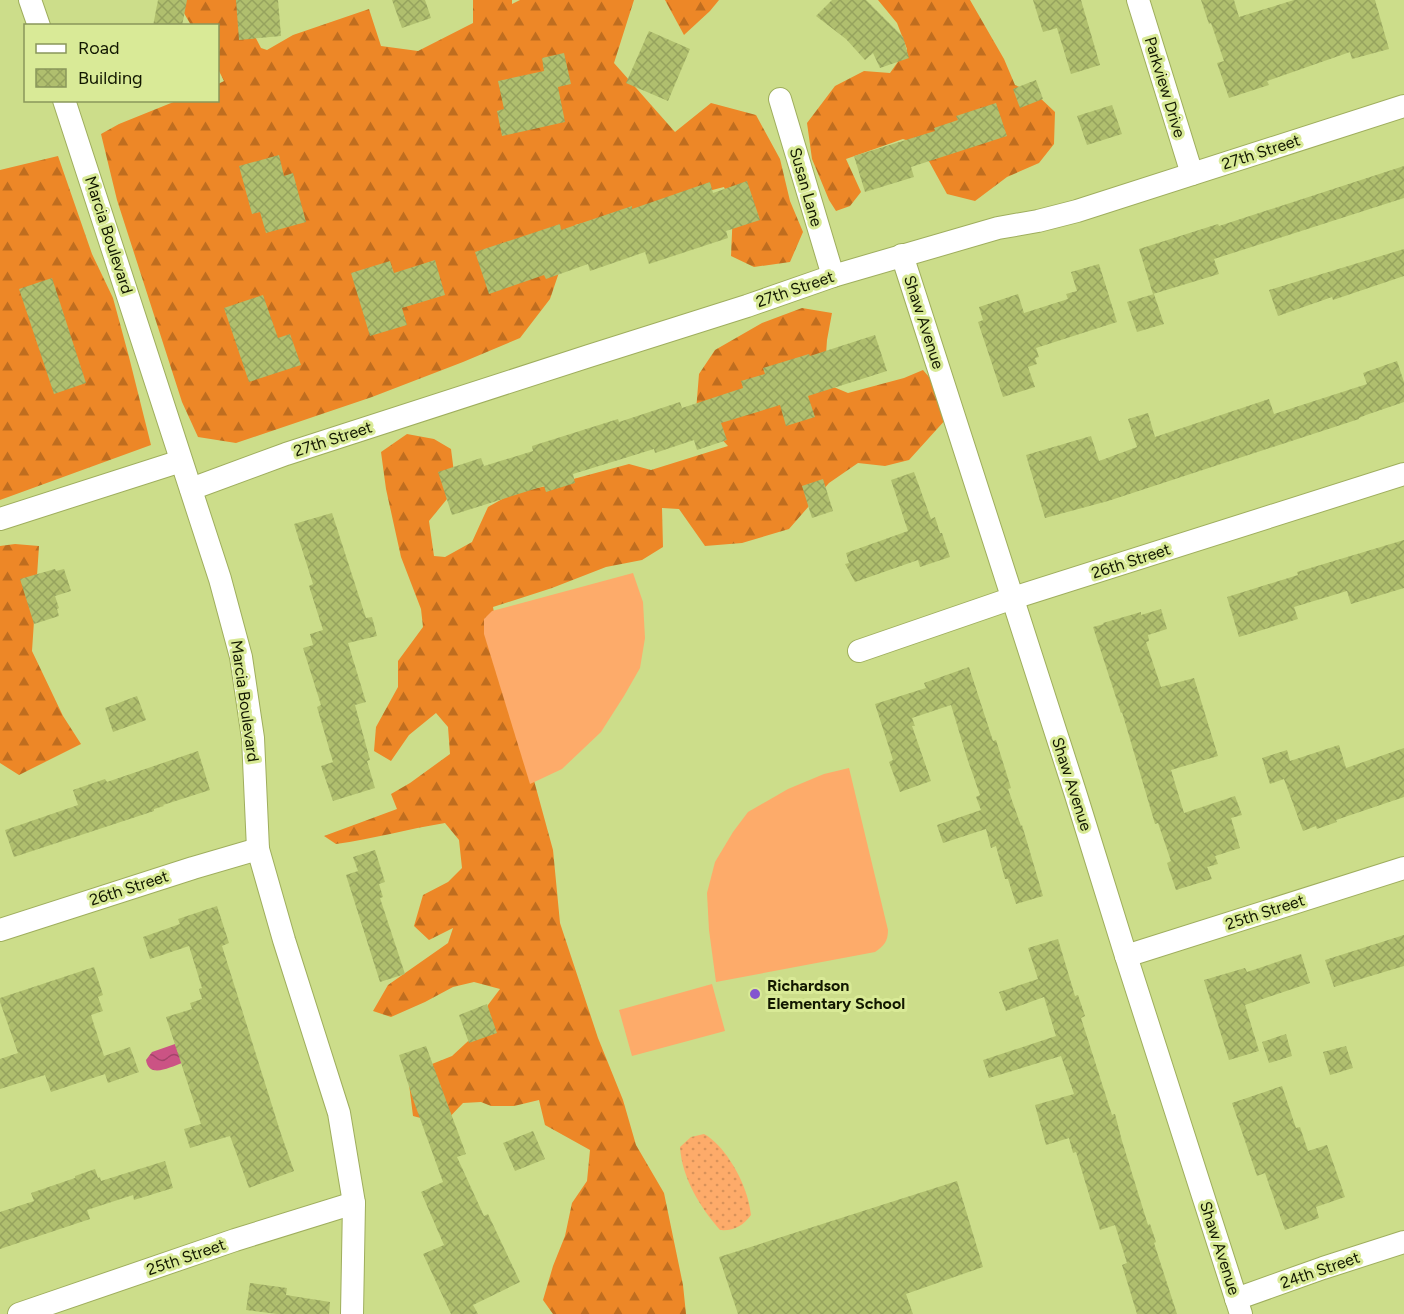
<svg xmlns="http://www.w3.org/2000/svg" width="1404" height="1314" font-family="Figtree,sans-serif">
	<defs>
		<pattern id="forest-firs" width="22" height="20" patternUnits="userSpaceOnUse" patternTransform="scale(1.5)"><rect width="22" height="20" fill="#ed8727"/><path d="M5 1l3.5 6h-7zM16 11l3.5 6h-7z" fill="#bf6d1f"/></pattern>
		<pattern id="park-dots" width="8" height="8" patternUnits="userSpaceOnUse" patternTransform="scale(1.5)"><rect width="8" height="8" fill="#fdab6a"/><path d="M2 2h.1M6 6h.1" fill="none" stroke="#d8925a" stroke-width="1.8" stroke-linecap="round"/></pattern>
		<pattern id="water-waves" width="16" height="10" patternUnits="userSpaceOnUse" patternTransform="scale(1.5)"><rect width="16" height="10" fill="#cb5384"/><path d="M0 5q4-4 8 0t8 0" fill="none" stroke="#a3446a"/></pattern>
		<pattern id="building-cross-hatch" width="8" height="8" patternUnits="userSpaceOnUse" patternTransform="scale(1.5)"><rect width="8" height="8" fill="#b0bf6e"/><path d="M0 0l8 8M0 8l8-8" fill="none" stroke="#96a35e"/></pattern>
	</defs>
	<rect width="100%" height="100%" fill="#ccdd8a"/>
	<g fill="url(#forest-firs)">
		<polygon points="177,0 236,0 261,48 267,50 293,35 369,9 381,46 418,51 473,23 473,0 512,0 512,4 520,0 634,0 614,63 675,132 711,103 756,115 780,159 790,201 803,232 790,262 754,267 731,256 733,210 724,187 575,225 550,299 520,338 463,362 372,397 236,443 198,437 182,402 117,200 101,134 119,124 176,101 218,100 218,84 224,81 218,69 218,26 191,25 178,3"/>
		<polygon points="665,0 719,0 710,11 684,35"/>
		<polygon points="878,0 970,0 1004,59 1015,85 1037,95 1055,112 1054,144 1039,163 1007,177 975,201 947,194 920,145 903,139 846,159 861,192 850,206 836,211 829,200 812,159 807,123 835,86 864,71 890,73 907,49 897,23"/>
		<polygon points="58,156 92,254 113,298 129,357 151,445 0,500 0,170"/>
		<path d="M802,308l30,5 -5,27 -3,43 24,10 56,-15 19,-8 19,22 5,26 -38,42 -24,6 -27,-3 -29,20 -40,46 -47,14 -37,3 -26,-37 -17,-1 1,39 -21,13 -36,7 -54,21 -59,19 11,64 49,179 7,73 38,115 25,62 13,45 28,48 19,92 3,29h-133l-10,-14 10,-34 12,-30 7,-33 15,-22 3,-31 -45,-25 -6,-25 -25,6h-23l-10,-4 -18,1 -20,21 -30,-8 -4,-32 23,-20 20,-8 27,-25 9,-26 12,-16 -26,-7 -21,5 -28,15 -34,15 -18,-6 15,-26 60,-42 5,-15 -24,12 -15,-14 9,-31 25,-13 14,-14 -3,-28 -14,-17c-37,6 -73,16 -109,21l-12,-8 73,-27 -6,-15 19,-11 40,-29 -2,-27 -12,-14 -27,22 -18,26 -17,-10 2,-24 22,-40v-26l25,-34 -2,-18 -20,-52 -15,-68 -5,-37 26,-18 27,5 17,10 5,39 -27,33 5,35 11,1 27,-15 16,-35 16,-9 19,-7 28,-6 78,-21 22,6 77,-24 -32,-35 3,-37 16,-24 47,-27z"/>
		<polygon points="15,544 39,546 32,651 63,716 81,744 19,775 0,763 0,546"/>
	</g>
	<path fill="url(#park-dots)" d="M704,1134c19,10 37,41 43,62 2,6 3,13 4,19 -8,11 -17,16 -31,15 -20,-23 -38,-52 -40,-83l11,-10z"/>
	<g fill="#fdab6a">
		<polygon points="633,573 643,602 645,638 640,668 624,696 601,732 562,769 530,784 484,634 484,619 492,611"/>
		<path d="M849,768l39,162c0,11 -4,16 -13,22l-159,30 -7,-52 -2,-37 8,-31 18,-30 15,-20 40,-23 36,-15z"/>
		<polygon points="712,984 725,1031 632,1056 619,1010"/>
	</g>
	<path fill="url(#water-waves)" d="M175,1044l7,19c-12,4 -33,16 -36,-3l6,-8z"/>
	<g fill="url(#building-cross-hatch)">
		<polygon points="158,0 187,0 182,26 153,26"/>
		<polygon points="236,0 278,0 281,36 239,40"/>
		<polygon points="392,0 425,0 431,18 402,28"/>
		<polygon points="832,0 866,0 903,37 909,58 880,68 873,53 865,60 846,39 816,16"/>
		<polygon points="1033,0 1081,0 1100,65 1071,74 1057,28 1043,32"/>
		<polygon points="1201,0 1234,0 1239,17 1294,0 1375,0 1389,49 1352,59 1350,52 1267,81 1269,85 1229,98 1217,63 1224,61 1211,23 1209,24"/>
		<polygon points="649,31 690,49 668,101 626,83"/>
		<polygon points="564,53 571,84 558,87 565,122 502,136 497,111 504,109 498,81 544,71 542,58"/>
		<polygon points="1036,80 1043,99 1020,108 1013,89"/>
		<polygon points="996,103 1007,136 911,167 914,177 865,192 854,156 935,131 934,128 958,120 956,116"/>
		<polygon points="1112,105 1122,134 1087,145 1077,116"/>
		<polygon points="279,155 284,176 293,173 306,222 266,233 260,212 252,214 239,166"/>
		<polygon points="1404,166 1404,198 1214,259 1219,274 1153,294 1139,249 1218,224 1219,226"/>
		<polygon points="747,181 760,220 726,231 728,238 649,264 645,252 590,271 588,264 546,279 544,275 489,294 475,252 560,224 561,230 632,206 632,209 710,182 713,193"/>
		<polygon points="1404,249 1404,276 1333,300 1332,297 1278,316 1269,290"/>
		<polygon points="435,260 445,295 402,308 407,325 370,336 351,273 390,261 394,273"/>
		<polygon points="1099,264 1117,322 1036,348 1039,357 1035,358 1037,364 1028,367 1035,387 1003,397 978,322 983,320 979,307 1018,294 1024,313 1068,299 1066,294 1077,291 1071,272"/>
		<polygon points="52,278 86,383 54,394 19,289"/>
		<polygon points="1154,294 1164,324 1137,332 1127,302"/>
		<polygon points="263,295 278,338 290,334 301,365 249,382 224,308"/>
		<polygon points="875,335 887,371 808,396 815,417 786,426 780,405 721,423 727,440 697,450 694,440 655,453 654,449 573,474 575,483 546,492 544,486 452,515 438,472 481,458 484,466 533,451 532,446 618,419 619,422 680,402 682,408 743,388 741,381 765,374 763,368 809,354 810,356"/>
		<polygon points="1397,361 1404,382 1404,402 1366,415 1359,418 1359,419 1221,464 1108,501 1045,518 1026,455 1091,436 1099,461 1137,447 1128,419 1148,413 1155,437 1269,399 1274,414 1367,384 1363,373"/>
		<polygon points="914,472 931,519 935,517 940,533 942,533 950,557 920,567 918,560 855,582 845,564 849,563 846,553 908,531 891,480"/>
		<polygon points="823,479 833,511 812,518 802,486"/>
		<polygon points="332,513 366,618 372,617 377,636 348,643 366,702 355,705 370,760 367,761 375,788 333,801 321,766 333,762 317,707 321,705 303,648 313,645 310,634 323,630 309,586 313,584 294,524"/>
		<polygon points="1404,540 1404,588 1351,604 1347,591 1294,607 1298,619 1239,637 1227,597 1298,575 1297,572"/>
		<polygon points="55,569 56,571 64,569 71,591 55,596 59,608 57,609 59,616 34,624 20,579"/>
		<polygon points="1161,609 1167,629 1148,635 1149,641 1146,642 1161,687 1194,678 1218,756 1171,770 1184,813 1235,796 1242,815 1231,818 1240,848 1215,856 1218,864 1207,867 1212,879 1176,890 1167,863 1171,861 1158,823 1155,824 1122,712 1121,713 1093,627 1104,624 1103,623 1141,612 1141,615"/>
		<polygon points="969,667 993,741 996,740 1011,788 1008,789 1021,826 1022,825 1043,896 1016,904 1008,879 1005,879 996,846 991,848 986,829 943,843 937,825 981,810 976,797 980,795 967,758 951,705 912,718 915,726 912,726 931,781 900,792 889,762 893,760 875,704 926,688 924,683"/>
		<polygon points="137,696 146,720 113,732 105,708"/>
		<polygon points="1339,745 1346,768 1404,748 1404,797 1336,820 1337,822 1317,829 1316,826 1303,831 1284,779 1270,784 1262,758 1287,750 1290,761"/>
		<polygon points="198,751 210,790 163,805 164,806 154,809 154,811 14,857 5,830 78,805 73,790 105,779 107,782"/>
		<polygon points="375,850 385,882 379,884 383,897 380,898 405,974 380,982 346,875 358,871 353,857"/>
		<polygon points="217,906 229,943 222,946 280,1131 294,1171 249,1188 230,1136 190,1148 184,1129 201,1124 166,1017 192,1009 190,1003 202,999 199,989 202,988 189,946 150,959 143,937 180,924 178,919"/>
		<polygon points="1404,935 1404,966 1334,987 1325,960"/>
		<polygon points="1058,939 1075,996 1078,995 1085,1016 1081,1018 1112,1115 1115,1114 1122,1141 1148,1225 1150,1224 1156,1242 1154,1243 1177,1314 1137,1314 1122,1265 1127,1263 1115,1225 1100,1230 1076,1152 1073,1153 1069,1138 1046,1145 1035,1105 1074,1094 1061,1056 989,1078 983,1060 1056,1036 1044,997 1006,1011 999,992 1038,979 1028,948"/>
		<polygon points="1301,954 1310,983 1245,1005 1259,1051 1229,1060 1204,980 1245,968 1247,972"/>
		<polygon points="94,967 103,995 98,997 103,1011 91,1015 104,1056 130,1047 139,1072 108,1083 105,1074 51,1092 45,1075 0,1089 0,1059 18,1053 0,1002 0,998"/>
		<polygon points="487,1004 497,1033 469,1043 459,1015"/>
		<polygon points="1286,1034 1292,1056 1269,1063 1262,1042"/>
		<polygon points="426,1046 466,1154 457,1157 484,1216 488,1214 520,1282 473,1305 478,1314 451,1314 423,1254 444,1245 421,1192 443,1182 414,1102 399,1055"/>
		<polygon points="1346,1046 1353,1068 1330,1075 1323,1052"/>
		<polygon points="1282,1086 1296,1128 1300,1127 1308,1151 1327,1145 1345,1197 1316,1207 1319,1218 1285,1230 1265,1173 1257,1176 1232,1103"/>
		<polygon points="533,1131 545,1159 515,1171 503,1143"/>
		<polygon points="165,1161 173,1188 134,1200 133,1195 87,1210 90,1219 0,1249 0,1212 34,1201 31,1193 75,1178 75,1176 95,1169 98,1178 100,1177 101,1181"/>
		<polygon points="957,1181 983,1267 906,1294 913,1314 738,1314 719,1257"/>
		<polygon points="250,1283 287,1288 286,1295 330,1302 329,1314 277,1314 246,1310"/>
	</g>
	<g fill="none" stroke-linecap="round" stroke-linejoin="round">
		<g stroke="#9fae5d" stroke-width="24">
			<g id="street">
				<polyline points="30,0 39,26"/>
				<polyline points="1138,0 1192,174"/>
				<polyline points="780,99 833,276"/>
				<polyline points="64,100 220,579 241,657 250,718 253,738 258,849 284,940 339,1113 354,1203 352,1314"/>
				<polyline points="902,255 1075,792 1126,956 1241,1314"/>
				<polyline points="191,489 286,454 589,356 747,306 833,276 998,228 1038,221 1077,211 1404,106"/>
				<polyline points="0,519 181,461"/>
				<polyline points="859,651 1013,598 1404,474"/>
				<polyline points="0,930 193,868 258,849"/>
				<polyline points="1126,956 1404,868"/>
				<polyline points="1236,1299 1323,1268 1404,1242"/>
				<polyline points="19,1314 235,1240 354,1203"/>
			</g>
		</g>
		<use href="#street" stroke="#fff" stroke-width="22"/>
	</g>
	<circle fill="#8456cf" stroke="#d9ea97" stroke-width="2" cx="755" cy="994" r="6"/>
	<g text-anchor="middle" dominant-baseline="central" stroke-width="6" stroke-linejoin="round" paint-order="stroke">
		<g font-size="16" fill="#121700" stroke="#d9ea97">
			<text transform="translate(1165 87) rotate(73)">Parkview Drive</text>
			<text transform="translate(1261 152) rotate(-18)">27th Street</text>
			<text transform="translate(806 187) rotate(74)">Susan Lane</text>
			<text transform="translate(109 235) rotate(72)">Marcia Boulevard</text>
			<text transform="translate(795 289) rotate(-19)">27th Street</text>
			<text transform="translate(924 322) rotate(72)">Shaw Avenue</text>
			<text transform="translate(333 439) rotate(-18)">27th Street</text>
			<text transform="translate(1131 561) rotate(-18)">26th Street</text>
			<text transform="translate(245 701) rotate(82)">Marcia Boulevard</text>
			<text transform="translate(1072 784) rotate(72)">Shaw Avenue</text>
			<text transform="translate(129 888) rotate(-18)">26th Street</text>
			<text transform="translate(1265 912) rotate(-18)">25th Street</text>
			<text transform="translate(1220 1248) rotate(72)">Shaw Avenue</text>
			<text transform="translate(186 1257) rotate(-19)">25th Street</text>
			<text transform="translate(1320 1270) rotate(-19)">24th Street</text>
		</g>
		<g font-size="16" font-weight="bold" fill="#121700" stroke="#d9ea97" text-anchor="start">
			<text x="767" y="985">Richardson<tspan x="767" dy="18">Elementary School</tspan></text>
		</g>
	</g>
	<rect x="24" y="24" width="195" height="78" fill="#d9ea97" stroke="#89965b" stroke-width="1.5"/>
	<rect x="36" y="44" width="30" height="9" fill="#ffffff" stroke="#89965b" stroke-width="1.5"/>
	<text x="78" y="54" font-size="18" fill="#121700">Road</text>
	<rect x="36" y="69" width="30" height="18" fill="url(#building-cross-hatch)" stroke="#89965b" stroke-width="1.5"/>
	<text x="78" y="84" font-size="18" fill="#121700">Building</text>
</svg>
